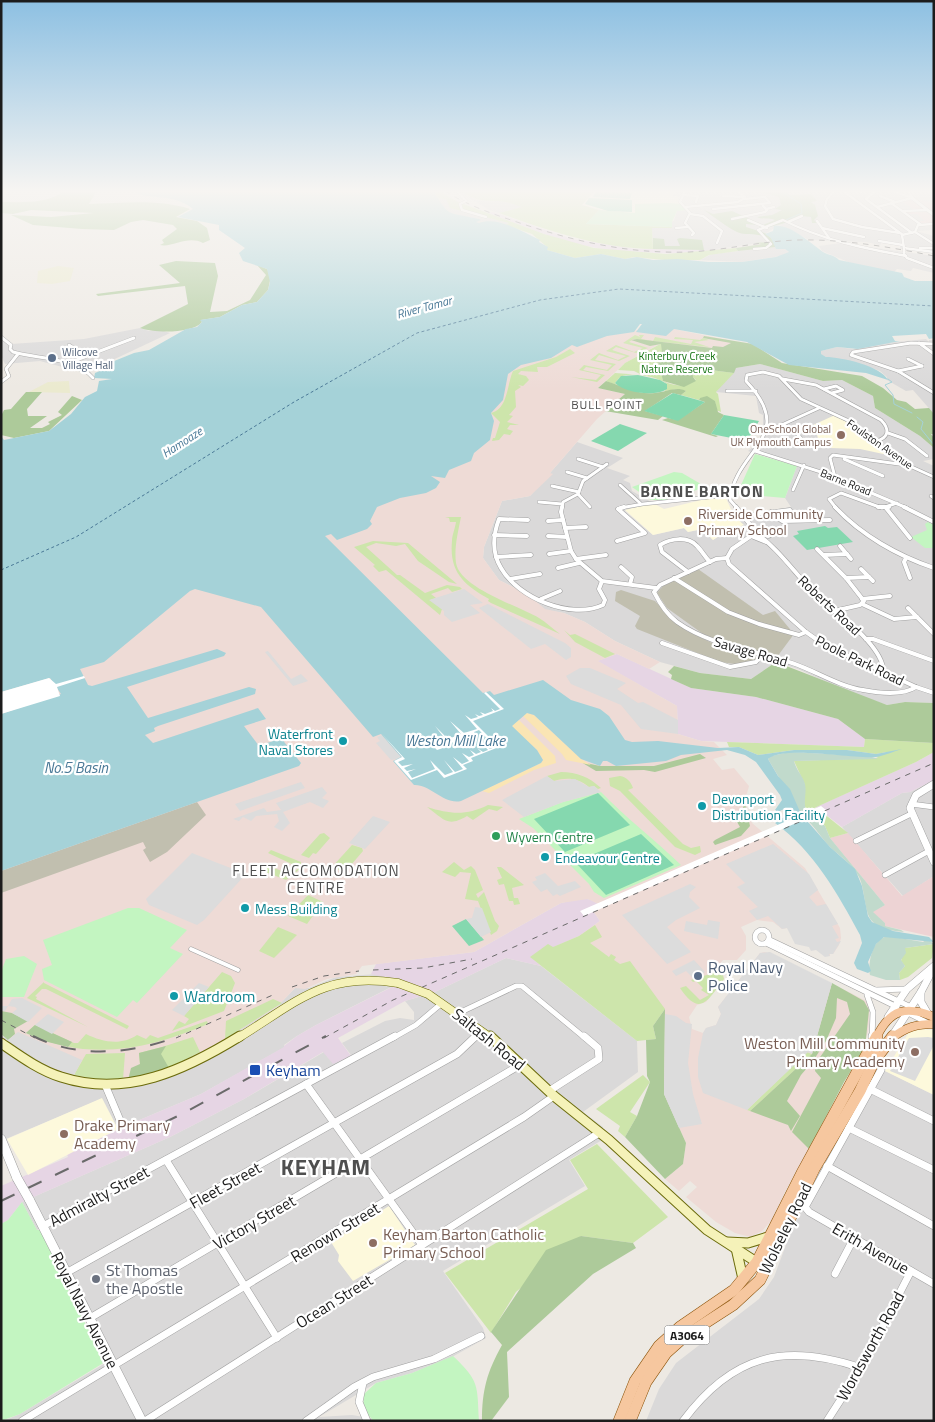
<svg xmlns="http://www.w3.org/2000/svg" width="935" height="1422" font-family="'Titillium Web',sans-serif">
	<rect width="100%" height="100%" fill="#ede9e3"/>
	<g fill="#dad9d9">
		<polygon points="458,191 475,200 490,202 500,200 524,207 499,213 489,210"/>
		<polygon points="674,191 934,191 934,203 923,201 916,211 906,214 917,214 926,221 917,221 934,227 933,230 916,231 934,236 934,240 931,241 934,242 934,253 900,249 900,246 882,242 880,245 866,242 809,240 779,225 765,234 768,235 768,242 708,250 653,249 652,228 672,228 672,221 674,221 681,197 670,196 673,196"/>
		<polygon points="437,198 446,199 463,211 510,223 506,225 479,223 475,222 479,219 450,214"/>
		<polygon points="841,243 934,256 934,273 913,268 911,271 897,269 894,272 853,264 822,251 819,246"/>
		<polygon points="776,247 785,249 790,253 781,256 742,262 700,260 712,254"/>
		<polygon points="140,328 149,331 157,329 170,333 85,373 40,361 5,364 1,355 1,338 11,344 84,339"/>
		<polygon points="926,339 929,342 929,340 934,340 934,414 913,390 906,391 887,380 887,377 880,371 860,364 826,357 820,354 821,351 837,347 853,349 886,343"/>
		<polygon points="760,364 823,381 842,380 873,396 875,408 920,436 934,448 934,459 923,461 934,466 934,703 905,702 887,705 849,692 798,669 776,662 751,679 700,673 660,662 615,641 585,622 564,613 545,610 527,594 499,580 483,558 484,547 502,501 530,496 577,442 623,458 607,468 630,476 623,480 630,483 632,491 653,503 625,511 653,535 684,528 688,532 703,529 713,540 727,531 743,527 734,516 791,507 785,498 797,466 748,451 760,441 763,433 763,415 759,413 756,396 716,392 736,368"/>
		<polygon points="934,780 934,876 903,896 842,827 902,793 910,792"/>
		<polygon points="506,958 541,966 637,1041 638,1072 583,1112 603,1127 602,1140 569,1160 585,1186 443,1271 483,1328 486,1338 452,1357 412,1373 376,1383 319,1417 352,1415 388,1421 3,1421 20,1414 112,1359 43,1227 37,1230 22,1202 170,1137 244,1099 324,1052 351,1055 342,1043 385,1021 400,1018 414,1020 414,1012 405,1001 435,992"/>
		<polygon points="377,974 405,980 316,1025 297,1036 284,1045 285,1047 201,1094 118,1129 101,1099 1,1141 1,1035 50,1067 74,1075 100,1080 190,1058 277,1007 295,988 309,988 336,977"/>
		<polygon points="885,1071 934,1095 934,1421 646,1421 659,1389 676,1363 759,1299 774,1277 802,1202 876,1073"/>
	</g>
	<g fill="#edd3d4">
		<polygon points="912,198 934,203 934,227 916,221 925,221 917,214 906,214 901,211 915,210 902,201"/>
		<polygon points="848,833 902,896 934,876 934,937 885,926 885,923 872,912 885,905 830,838"/>
	</g>
	<g fill="#e6d5e4">
		<polygon points="493,212 572,239 635,249 708,250 763,244 686,254 613,251 566,242 487,213"/>
		<polygon points="617,654 691,688 756,697 838,719 865,739 864,747 701,741 678,734 677,706 597,661"/>
		<polygon points="934,752 934,780 910,792 902,793 842,827 816,807 916,762"/>
		<polygon points="582,898 592,900 598,904 591,908 600,921 579,936 531,957 541,966 506,958 435,992 405,1001 338,1038 351,1056 333,1064 323,1052 244,1099 170,1137 22,1202 8,1220 1,1224 1,1186 68,1157 67,1154 137,1121 201,1094 284,1047 284,1046 297,1036 316,1025 404,981 371,974 376,964 474,952 561,903"/>
	</g>
	<g fill="#fdf9dc">
		<polygon points="594,191 674,191 673,196 677,196 679,202 688,210 677,211 672,222 672,227 582,205"/>
		<polygon points="835,415 855,427 888,455 860,449 830,448 828,440 818,438 815,429 811,426"/>
		<polygon points="718,496 725,496 734,516 744,525 727,531 713,540 702,529 688,532 684,528 653,535 625,510 653,503 664,509"/>
		<polygon points="919,1029 934,1030 934,1095 885,1071 909,1032"/>
		<polygon points="102,1098 118,1129 28,1175 7,1139"/>
		<polygon points="389,1206 415,1245 353,1281 338,1261 339,1255 331,1242"/>
	</g>
	<polygon fill="#eedbd6" points="674,329 732,341 729,347 715,350 661,343 625,363 598,388 625,394 597,419 550,473 553,474 530,496 502,501 484,547 483,558 499,580 527,594 545,609 564,613 585,622 615,641 660,662 649,669 617,654 598,661 677,706 678,734 701,741 714,742 727,755 713,759 722,770 734,768 749,786 745,801 752,823 805,868 840,928 841,938 839,945 833,954 830,953 830,956 787,928 782,929 773,922 757,920 741,927 746,936 746,950 737,960 723,960 716,968 723,974 724,979 706,1002 697,1005 689,1017 692,1029 703,1033 706,1028 716,1025 721,1014 718,1007 760,953 765,952 851,993 866,1001 870,1006 868,1032 862,1047 844,1077 818,1135 786,1190 771,1221 762,1231 750,1237 735,1233 716,1222 686,1197 697,1187 690,1181 679,1191 665,1179 683,1164 686,1143 664,1094 665,1010 609,957 579,936 600,921 591,908 598,904 588,899 561,903 474,952 362,966 356,974 327,979 305,989 295,988 277,1007 225,1039 190,1058 133,1079 86,1078 61,1071 50,1067 1,1034 1,671 556,333"/>
	<g fill="#c1bfaf">
		<polygon points="698,569 763,615 775,611 794,634 777,657 726,643 703,634 667,608 657,593 663,586"/>
		<polygon points="621,590 655,601 674,621 687,631 712,643 758,658 753,662 735,664 720,662 637,629 635,626 640,616 615,601 616,592"/>
		<polygon points="197,802 206,815 167,852 150,862 143,850 146,848 143,842 1,893 1,871"/>
	</g>
	<g fill="#ebeacf">
		<polygon points="58,266 74,268 70,281 52,284 37,283 38,271"/>
		<polygon points="69,381 70,393 29,392 48,382"/>
	</g>
	<g fill="#cde5ab">
		<polygon points="433,191 439,191 458,202 544,234 594,248 666,254 736,248 738,251 709,255 700,260 664,260 634,257 625,259 601,254 575,258 547,250 547,247 532,234 506,225 509,223 450,208 446,199 438,198"/>
		<path d="M460,191h134l-12,14 17,5 -13,14 86,3v1h-20l1,21c-54,-1 -103,-18 -154,-36l23,-6c-7,-2 -16,-6 -24,-6 -18,0 -22,-1 -38,-10z"/>
		<polygon points="635,335 640,337 639,335 644,335 641,339 653,341 655,337 691,344 693,340 674,339 675,337 700,340 703,338 709,340 694,342 709,347 633,339 629,342 648,348 636,353 616,347 612,350 630,356 619,361 599,355 595,360 616,364 608,371 586,367 583,370 605,375 597,382 571,377 596,380 601,375 579,370 584,365 607,370 612,365 590,360 599,353 618,360 626,356 606,351 616,345 634,352 643,348 623,343"/>
		<path d="M662,343v9l-4,9 5,20c14,6 20,6 33,-1l-3,-3 -1,-8 3,-1 39,5 -18,19 2,2 3,18 -5,-2 -1,-9 -15,-3 -1,2 -18,-5 5,-4 -9,-2 -12,2 2,-7c-8,-7 -37,-13 -46,-7 -3,1 -4,4 -6,6l2,2 -11,-4 9,-8 27,2 -8,-4 -16,-1 7,-7z"/>
		<path d="M570,349l5,4 -28,14h-10l1,5 -17,-1 -3,3 8,2 3,4 -6,6 -5,-1 3,2 -6,4 1,16 -7,8 4,1 -6,6 12,3h-9l-3,4 6,2 -3,4 -6,-1 -5,6 -7,1 1,-3h2l5,-16 -9,-9c17,-4 16,-29 22,-42l43,-14z"/>
		<path d="M445,517h16c-3,15 -7,31 -5,46 4,25 63,43 83,55 7,4 14,11 21,16l-69,-31 -3,-2 1,-2c-25,-14 -40,-27 -37,-58 0,-6 3,-12 4,-19h-6l-1,-4z"/>
		<polygon points="373,541 408,543 457,584 449,582 418,561 405,544 396,546 376,543 366,547 397,575 400,575 425,593 447,585 460,587 462,589 452,592 448,588 431,594 436,598 430,600 442,609 440,615 386,570 379,572 373,566 375,565 354,547"/>
		<polygon points="564,630 570,635 575,634 615,654 605,658 575,642"/>
		<polygon points="865,739 934,743 934,752 916,762 801,814 806,810 804,803 805,785 794,761 878,758 876,757 887,752 876,754 847,750 794,750 758,755 739,747 729,747 727,742 864,747"/>
		<path d="M561,772c16,0 28,5 40,16l-3,1 -4,-3 -5,1c-11,-9 -22,-10 -35,-6l-7,-5z"/>
		<path d="M620,776c7,1 11,6 13,12l-5,2 55,54 8,4 9,-2 1,6 -6,3 -20,-8 -55,-56 -10,-5 -1,-8z"/>
		<path d="M488,805l15,2 -6,4 -8,-2 -16,11 -6,-4c-20,12 -23,3 -40,-9 23,7 39,9 61,-2z"/>
		<polygon points="823,813 848,833 830,838 825,826 815,817"/>
		<polygon points="324,833 330,838 316,854 313,853 309,858 301,855 320,834"/>
		<polygon points="352,845 362,848 363,851 345,872 332,867"/>
		<polygon points="271,850 301,862 301,868 286,880 258,869 264,864 287,873 285,876 287,877 299,868 296,866 299,863 294,865 268,853"/>
		<polygon points="454,862 464,870 471,866 475,870 483,890 476,894 478,898 484,892 495,921 499,926 497,931 491,935 478,901 465,899 471,873 460,872 455,877 442,872"/>
		<polygon points="497,867 501,867 524,885 512,888 514,898 518,898 520,904 514,905 513,901 509,901 504,884 499,885 497,880 502,878"/>
		<polygon points="308,895 323,902 307,924 288,916"/>
		<polygon points="595,925 602,937 590,943 609,957 611,954 616,957 614,960 620,964 630,961 665,1009 653,1026 656,1039 637,1041 530,957 548,944 553,947 579,936"/>
		<polygon points="278,927 297,935 274,958 259,951"/>
		<polygon points="934,944 932,958 908,977 900,980 899,973 905,966 901,961 905,948"/>
		<path d="M715,968l7,4 2,7c-16,21 -24,39 -44,9l6,-2 14,14 9,-5 -8,-5 2,-2 -7,-7 -3,1 -2,-2 22,-7 -2,-3z"/>
		<polygon points="222,972 231,976 235,983 224,1011 172,1031 179,1021 185,1024 189,1019 184,1016"/>
		<polygon points="44,982 44,983 129,1026 127,1029 46,989 42,989 35,996 37,997 36,999 88,1027 27,998"/>
		<polygon points="273,999 282,1003 225,1039 226,1021"/>
		<path d="M207,1021l1,3c-62,26 -118,38 -182,9l9,-8 39,18h4l8,-9c16,8 35,12 51,1l9,4 4,-4 8,3z"/>
		<polygon points="758,1034 812,1054 750,1111 747,1110 803,1056"/>
		<polygon points="193,1037 200,1052 175,1065 141,1077 139,1053 162,1047"/>
		<polygon points="125,1053 123,1080 100,1080 74,1075 86,1054"/>
		<polygon points="643,1075 650,1082 630,1112 637,1116 625,1137 618,1131 620,1126 596,1109"/>
		<polygon points="597,1144 668,1217 633,1243 581,1236 516,1292 491,1333 445,1273 588,1189 570,1160"/>
	</g>
	<g fill="#adca9a">
		<path d="M59,191h40l-3,1 -7,12c34,-1 69,-5 101,5l-14,8 21,4 10,7 3,12 -7,3c-15,-8 -31,5 -43,2l4,-2 -2,-3 15,-11 -4,-4 -30,-5 -12,2 -17,8 -32,-1 -49,-4 -22,-10 40,2 43,-4 -63,-3 -18,4 -12,-1v-11c19,0 44,2 60,-9z"/>
		<path d="M758,191h24l8,4 21,-1 6,7 -6,1 4,3 3,11 -4,4 3,3h-5l-1,-6 -9,-1 -6,4 -34,9 -4,-4 -12,-1v3c13,5 26,4 30,20l-38,4 -2,-3 26,-4 -8,-1 13,-1 1,-4c-11,-6 -23,-2 -31,-6 -10,-5 -23,-15 -33,-22l9,4 19,-3 31,14 12,-5c-6,-3 -12,0 -18,-3l15,-2 10,-5 -7,-1 6,-4 -2,-8z"/>
		<polygon points="653,238 664,239 665,246 680,246 677,239 680,238 702,240 704,250 653,249"/>
		<path d="M176,261l39,2 3,13 -8,36 17,-1 23,-11 16,-25 -9,-10 10,4 4,7 -3,14 -11,12 -15,3 -22,12 -19,3 1,2c-10,12 -48,11 -62,6l48,-24 -3,-18 -87,10 -2,-2 84,-11 -21,-18z"/>
		<polygon points="704,336 753,344 782,363 862,376 883,388 897,400 906,402 915,409 929,408 934,414 934,434 931,434 934,438 934,448 920,436 875,408 873,396 842,380 823,381 760,364 736,368 734,373 695,368 692,369 693,377 696,381 684,387 663,381 657,357 662,352 661,344 650,346 631,340 637,339 712,348 713,346 723,347 731,343 703,338"/>
		<path d="M606,381c16,5 31,14 49,12 11,-1 21,-7 31,-2l-5,4 -9,-2 -27,18 18,5 -5,4 -53,-9 20,-17 -27,-6z"/>
		<polygon points="26,392 42,392 27,409 28,416 47,416 30,428 42,428 50,424 48,422 62,415 58,412 72,396 82,400 49,431 14,438 1,435 1,416 4,410 11,409"/>
		<polygon points="707,396 715,401 718,412 724,415 711,434 718,436 716,437 662,420 668,418 678,420 705,402 699,400 700,398"/>
		<polygon points="776,662 887,705 905,702 934,703 934,743 865,739 838,719 756,697 691,688 671,679 672,675 668,672 674,666 700,673 751,679"/>
		<polygon points="700,754 706,758 655,772 644,770 596,771 581,762 600,766 654,766"/>
		<polygon points="745,804 750,826 741,836 715,845 713,842 715,840 740,827 737,822 741,820 739,818 744,815 743,805"/>
		<polygon points="832,983 864,1001 869,1010 865,1048 844,1082 809,1149 792,1132 821,1078 815,1071 816,1063 850,1014 847,1002 837,998 836,1018 826,1041 813,1061 801,1075 787,1101 800,1116 791,1131 788,1125 750,1111 812,1054"/>
		<polygon points="665,1009 664,1094 686,1143 683,1164 665,1179 625,1137 637,1116 650,1082 647,1076 646,1040 656,1039 653,1026"/>
		<polygon points="1,1011 12,1013 28,1021 14,1029 15,1034 8,1040 1,1034"/>
		<polygon points="35,1025 72,1042 68,1047 44,1041 26,1033"/>
		<polygon points="166,1046 161,1054 169,1068 128,1080 131,1068 140,1064 139,1053"/>
		<path d="M581,1236l52,7 3,5 -43,26 -86,78 2,45 -18,24h-9c0,-31 5,-49 20,-76l-11,-13 55,-82z"/>
	</g>
	<g fill="#c1dacc">
		<path d="M789,752l80,4 9,3 -84,2c2,9 9,15 11,23 2,9 -2,17 1,26l-5,4 -33,-55 4,-3z"/>
		<path d="M815,817l10,9 5,12 55,67 -12,7 12,11v3l16,4 3,2c-11,-1 -25,-3 -32,-11 -8,-8 -7,-33 -13,-44 -7,-13 -18,-20 -29,-30 -8,-8 -14,-19 -22,-26z"/>
		<path d="M888,936l35,6 4,-3 7,5 -29,4 1,5 -5,7 4,6 -6,7 1,7h-14l-16,-5c-2,-10 1,-36 18,-39z"/>
	</g>
	<g fill="#fae5b4">
		<polygon points="527,713 534,715 581,759 591,765 566,760 562,754 522,715"/>
		<polygon points="519,720 555,756 556,763 534,770 489,793 482,791 541,763 543,760 537,750 513,728 512,725"/>
	</g>
	<g fill="#c3f5c1">
		<polygon points="669,203 681,204 688,210 677,211 672,222 672,227 586,224 599,210 635,213 635,204"/>
		<polygon points="755,454 797,466 785,498 737,494"/>
		<polygon points="674,472 682,473 706,487 665,500 651,500 632,487"/>
		<polygon points="928,522 934,525 934,548 925,548 911,537 927,530 925,524"/>
		<path d="M601,792c25,26 53,47 80,73l-77,33 -10,-6 -5,-8 -56,-56 -14,-9 44,-17z"/>
		<polygon points="128,908 139,908 187,930 170,948 183,954 137,1003 133,1000 117,1017 44,980 42,969 52,965 43,940"/>
		<polygon points="24,956 37,964 24,997 1,997 1,972 6,959"/>
		<polygon points="22,1202 37,1230 41,1230 64,1272 61,1275 62,1278 105,1362 20,1414 1,1421 1,1224 8,1220"/>
		<path d="M453,1356c27,26 24,29 26,65h-105l-11,-11 1,-16 12,-11 36,-10z"/>
	</g>
	<g fill="#85d8af">
		<polygon points="596,191 632,193 630,199 593,197"/>
		<polygon points="589,198 632,200 632,212 608,211 585,204"/>
		<path d="M638,375l22,5 7,4v5c-12,8 -42,4 -52,-6l6,-7z"/>
		<polygon points="673,393 705,402 678,421 644,411"/>
		<polygon points="724,415 759,421 747,441 711,434"/>
		<polygon points="620,424 647,433 618,451 591,441"/>
		<polygon points="825,526 828,528 837,527 853,542 807,550 793,536 799,534 797,531"/>
		<polygon points="598,793 630,825 565,852 534,819"/>
		<polygon points="641,834 674,865 606,895 575,862"/>
		<polygon points="466,919 484,940 469,946 452,926"/>
	</g>
	<g fill="#dcdcdc">
		<polygon points="464,589 483,603 470,605 480,613 452,622 444,615 444,611 429,600"/>
		<polygon points="488,604 565,643 571,648 571,657 566,660 545,644 531,649 479,608"/>
		<polygon points="268,651 291,679 301,674 308,681 293,686 265,652"/>
		<polygon points="580,668 590,668 626,683 617,689 638,703 643,702 678,720 678,734 641,729 621,705 571,684 566,676"/>
		<polygon points="382,735 402,758 391,760 376,743 380,741 377,737"/>
		<polygon points="547,776 554,781 575,779 589,787 594,786 601,792 563,802 524,817 502,800"/>
		<polygon points="301,782 305,788 240,811 235,804"/>
		<polygon points="322,787 327,793 322,798 329,801 323,808 310,802 283,812 290,823 282,831 274,827 279,821 277,814 256,816 251,821 243,817 239,821 233,819 264,808 267,812 281,810 276,803"/>
		<polygon points="373,816 390,822 365,849 349,843"/>
		<polygon points="773,844 809,874 818,890 809,897 817,906 826,904 838,924 832,926 839,938 835,939 837,942 841,941 833,954 829,954 830,956 825,957 816,950 811,951 809,947 795,944 787,928 782,929 768,916 757,920 749,911 758,907 737,887 745,883 726,864"/>
		<polygon points="192,853 246,874 204,920 197,925 149,905 146,899"/>
		<polygon points="545,873 558,886 575,881 581,887 560,896 557,894 553,896 547,889 541,892 532,882 537,880 535,877"/>
		<polygon points="690,884 696,887 690,892 689,897 700,908 676,920 667,927 691,952 667,964 622,915"/>
		<polygon points="475,907 482,908 491,932 481,937 466,919 472,918"/>
		<polygon points="708,920 720,922 718,939 684,931 686,921 707,925"/>
		<polygon points="770,952 832,983 812,1054 808,1052 747,1110 703,1093 698,1077 698,1058 703,1033 706,1028 716,1025 721,1014 718,1007 760,953"/>
		<polygon points="694,960 705,972 694,979 686,971 676,976 672,971"/>
		<polygon points="199,983 209,987 184,1016 172,1010"/>
		<polygon points="22,998 42,1008 28,1022 12,1013 17,1009 15,1007 8,1006 5,1011 1,1011 1,1006 8,1006 12,999"/>
		<polygon points="48,1014 64,1022 52,1034 35,1025"/>
		<polygon points="665,1014 676,1016 686,1023 692,1024 688,1063 693,1094 702,1124 679,1128 664,1094"/>
		<polygon points="18,1032 82,1060 74,1075 50,1067 8,1040"/>
		<polygon points="928,1037 934,1038 934,1045 915,1081 890,1071 909,1038"/>
	</g>
	<path fill="#a5d2d8" d="M133,191h300c19,28 12,20 46,28l2,1 -5,2 3,1c19,-7 44,9 61,17l-1,2 9,5 -1,3 28,8 26,-4 24,5 12,-2 16,3 25,-1 30,3h34l34,-5 13,-5 -4,-3h-9l-5,-11 -6,-4 8,-3 1,-5c17,-3 39,20 51,27 6,3 9,2 14,7l63,13 2,4 11,4h19v57l-5,1 -3,-5 -34,2 3,5h5l-42,8 -21,-2 -16,4v3l5,3c15,0 55,9 62,23l-22,-7 -77,-8 -42,-23 -73,-13 -8,7 -30,-4 6,-8h-2l-6,8 -27,4 -30,11 -5,-2 -21,13 -30,7 -13,9 -5,26 -12,13 3,8 -4,19 -16,13 -3,8 -22,9 -4,8 -14,-2 9,6 -4,6 -10,5 -26,5 -23,9 -7,14 2,3 -5,5 -30,11 -6,-6 -6,2 158,157 7,-2 4,4 49,-15 28,20 29,9 9,7 16,24 7,2 26,-1 60,7 21,-1 19,8 36,-5h53l29,4 26,-5c-8,2 -18,7 -26,8 -24,2 -92,-12 -108,2l10,17 12,13 11,25 29,33 25,22 7,17 6,30 4,6 21,9 36,6 5,5 -50,-5 -8,7 -8,18 3,9 -3,2 -11,-4 -3,-6 8,-20 -2,-8c-22,-41 -46,-84 -85,-112l15,-10v-3l-4,-2 -8,4 -3,-2 7,-10 -2,-5 -24,-33 -11,-7 -18,-5 -46,5 -15,6 -50,5 -9,-5h-4l-3,5 -19,-7 -47,-44 -7,-2 -15,13 25,24 6,10 -2,3 -80,38c-17,4 -31,-17 -47,-16l-21,-24 8,-4 -20,-23 -8,3 -112,-130 -66,-18 -5,2 -86,71 -24,7 8,16 4,1 125,-37 9,4 -2,3 -97,31 21,31 101,-31 7,2 -1,5 -97,32 -4,2 1,3 -10,4 8,8 105,-35 8,11 -22,7 15,20 22,-8 20,25 -2,3 -298,105v-157l60,-20 -11,-16 -49,14v-256l3,4 45,-9 22,-17 14,-17 12,-6 2,-10 13,-2 -18,-1 1,-5 5,-2 2,-5 32,-13 15,-3 37,-21 11,-2 5,-5 -2,-2 20,-3 22,-12 15,-3 11,-12 2,-8 -3,-13 -24,-8 -4,-8 6,-5 -26,-18v-5l-41,-8 15,-8c-20,-17 -45,-8 -60,-18z"/>
	<g fill="#fff">
		<polygon points="84,676 85,678 57,687 60,696 1,714 1,692 49,678 56,684"/>
		<polygon points="486,692 504,709 473,721 499,747 471,758 473,761 463,765 467,769 444,778 437,770 411,780 394,761 402,757 382,734 405,759 398,762 402,766 413,764 404,768 407,771 416,769 408,772 412,778 435,769 430,760 445,775 453,772 444,760 455,772 463,769 453,757 462,764 469,761 462,753 469,757 474,755 470,750 476,754 481,752 477,748 483,752 488,750 484,745 490,749 495,747 479,730 474,732 477,736 471,733 467,735 470,738 464,735 460,737 463,741 457,738 454,739 457,742 454,744 450,740 441,744 443,748 437,750 419,732 433,744 446,740 435,726 448,739 461,734 450,721 464,733 477,729 465,715 471,719 478,717 475,714 479,716 483,715 480,712 485,714 493,711 491,708 495,711 500,709 484,693"/>
		<polygon points="821,806 826,810 584,916 580,911"/>
	</g>
	<g fill="none" stroke-linecap="round" stroke-linejoin="round">
		<g stroke="#a5d2d8" stroke-width="1">
			<polyline points="781,191 801,204 802,213 786,220"/>
			<polyline points="888,379 892,382 885,385 893,395 894,404 912,413"/>
			<polyline points="917,417 923,422 921,429 934,445"/>
		</g>
		<polyline stroke="#497896" stroke-width="1" stroke-dasharray="3 2.5" stroke-linecap="butt" points="1,570 76,537 294,402 417,333 540,300 619,289 934,306"/>
		<g stroke="#a0a0a0" stroke-width="5">
			<polyline id="pedestrian" points="191,949 238,970"/>
		</g>
		<g stroke="#a0a0a0" stroke-width="3">
			<g id="minor-far4">
				<polyline points="457,191 466,201"/>
				<polyline points="685,191 680,202 690,213 685,223 694,233 692,235"/>
				<polyline points="737,191 745,197"/>
				<polyline points="834,191 827,199 825,206 833,219 862,227 900,233"/>
				<polyline points="843,191 903,235"/>
				<polyline points="858,191 861,192"/>
				<polyline points="875,191 866,199 912,233"/>
				<polyline points="892,191 910,197"/>
				<polyline points="683,195 698,196 696,202"/>
				<polyline points="723,196 745,197"/>
				<polyline points="880,196 895,202"/>
				<polyline points="891,203 920,224"/>
				<polyline points="460,204 462,210 486,217"/>
				<polyline points="685,207 738,202 745,198"/>
				<polyline points="877,207 912,198"/>
				<polyline points="713,209 770,203 765,197 744,199"/>
				<polyline points="766,209 774,207"/>
				<polyline points="903,211 928,210"/>
				<polyline points="690,214 703,216 722,231 717,243"/>
				<polyline points="732,219 765,212 767,210 763,206"/>
				<polyline points="748,220 767,228"/>
				<polyline points="817,221 829,238"/>
				<polyline points="788,222 802,216"/>
				<polyline points="676,228 687,227"/>
				<polyline points="822,228 864,237"/>
				<polyline points="915,232 934,244"/>
				<polyline points="879,241 903,245"/>
				<polyline points="904,248 902,235 915,232 918,225 934,224"/>
				<polyline points="904,248 934,252"/>
				<polyline points="920,248 934,248"/>
				<path d="M754,249l12,-1 5,-4 -13,-14 25,-10c39,20 80,28 123,36"/>
				<polyline points="904,254 907,258 934,268"/>
			</g>
		</g>
		<g stroke="#a0a0a0" stroke-width="4">
			<g id="minor-far3">
				<path d="M1,337l10,8 -1,4 3,3c25,7 62,5 80,26"/>
				<polyline points="919,343 934,354"/>
				<polyline points="934,344 911,343 853,352 851,355 898,371 934,393"/>
				<polyline points="69,345 86,356"/>
				<polyline points="908,359 922,366"/>
				<polyline points="66,364 134,338"/>
				<polyline points="898,371 922,366"/>
				<path d="M783,379l33,6 65,35c9,9 8,18 -5,21"/>
				<polyline points="1,382 9,376 6,369 18,354"/>
				<polyline points="824,389 836,386 843,390 832,393"/>
				<polyline points="727,391 756,391"/>
				<polyline points="782,424 795,431 807,446"/>
				<polyline points="766,432 819,408"/>
				<polyline points="888,433 905,439 927,456"/>
				<polyline points="755,451 824,473 907,508"/>
				<polyline points="578,459 603,467"/>
				<polyline points="844,459 883,476"/>
				<polyline points="567,472 587,478"/>
				<polyline points="835,477 830,458 833,455 906,465"/>
				<polyline points="620,485 640,503"/>
				<polyline points="552,486 579,492"/>
				<polyline points="793,490 804,465"/>
				<polyline points="578,494 590,507"/>
				<polyline points="931,496 934,498"/>
				<polyline points="539,502 562,504"/>
				<polyline points="562,508 563,502 578,494 583,481 607,464"/>
				<polyline points="620,508 643,504 730,495"/>
				<path d="M737,508l-7,-8c5,-51 69,-63 16,-119l1,-6 16,-3 16,4 22,23 46,21 56,43 31,14"/>
				<polyline points="836,508 829,499 841,493 882,508 897,503"/>
			</g>
		</g>
		<g stroke="#a0a0a0" stroke-width="5">
			<g id="minor-far2">
				<polyline points="562,507 561,512 571,551 576,559 602,581 656,588"/>
				<polyline points="736,507 752,527 751,536"/>
				<path d="M835,507c26,28 63,49 99,61"/>
				<polyline points="878,507 889,507"/>
				<polyline points="904,507 934,522"/>
				<polyline points="886,508 910,538"/>
				<polyline points="771,512 782,521 830,520"/>
				<polyline points="742,516 790,510"/>
				<path d="M528,520l-29,-1c-6,16 -7,34 2,49 17,30 70,52 102,37l2,-5 -6,-11 3,-8"/>
				<polyline points="548,521 563,520"/>
				<polyline points="565,528 586,527"/>
				<circle cx="768" cy="533" r="3"/>
				<path d="M753,531c27,18 44,46 67,68 15,14 33,25 47,41 7,8 18,22 16,33"/>
				<polyline points="494,535 527,536"/>
				<polyline points="548,536 567,537"/>
				<polyline points="751,536 766,542"/>
				<polyline points="617,541 645,533 618,509 624,507"/>
				<polyline points="840,546 851,559"/>
				<polyline points="817,549 846,578 864,601 860,605 834,611"/>
				<polyline points="549,554 571,551"/>
				<polyline points="824,555 847,554"/>
				<polyline points="496,557 531,555"/>
				<path d="M727,558l-11,1 -56,26 -6,7c6,12 12,22 23,30 34,24 77,28 115,41 24,8 46,23 71,27 16,3 39,6 53,-3"/>
				<polyline points="727,558 729,564 806,632 823,644 916,687 934,693"/>
				<polyline points="727,558 732,549 751,536"/>
				<polyline points="906,558 904,562 910,578"/>
				<polyline points="576,559 606,555"/>
				<polyline points="621,567 632,577 630,584"/>
				<polyline points="558,568 579,563"/>
				<polyline points="861,569 873,581"/>
				<path d="M688,572l-26,-20 -2,-7c11,-7 28,-9 37,1 5,5 8,11 13,16"/>
				<polyline points="674,578 728,612 759,624 799,635 806,632"/>
				<polyline points="846,578 869,577"/>
				<polyline points="510,579 540,574"/>
				<polyline points="541,599 560,591"/>
				<polyline points="862,599 890,596"/>
				<polyline points="862,604 894,619 917,617"/>
				<polyline points="908,608 934,634"/>
				<polyline points="866,639 873,639 934,661"/>
				<polyline points="662,643 730,667 756,662 762,655"/>
			</g>
		</g>
		<g stroke="#a0a0a0" stroke-width="6">
			<g id="minor-far1">
				<polyline points="911,804 934,807"/>
				<polyline points="856,841 911,814"/>
				<polyline points="885,875 929,851"/>
				<circle cx="762" cy="937" r="7"/>
				<polyline points="770,940 911,1007"/>
				<polyline points="766,943 897,1007"/>
				<polyline points="876,990 907,989"/>
				<polyline points="867,995 873,1012 872,1038"/>
				<polyline points="459,1013 516,986 522,986 585,1038"/>
				<polyline points="908,1013 928,1023"/>
				<polyline points="393,1038 416,1025 442,1003"/>
				<polyline points="475,1038 482,1031"/>
			</g>
		</g>
		<g stroke="#a0a0a0" stroke-width="8">
			<g id="minor">
				<polyline points="872,1036 872,1040"/>
				<polyline points="881,1070 805,1207 809,1212 934,1284"/>
				<polyline points="306,1084 422,1245"/>
				<polyline points="106,1087 122,1125"/>
				<polyline points="870,1089 934,1121"/>
				<polyline points="549,1091 599,1059 598,1048 584,1036"/>
				<polyline points="849,1128 934,1170"/>
				<polyline points="166,1160 277,1338"/>
				<polyline points="827,1166 934,1226"/>
				<polyline points="43,1226 395,1036"/>
				<polyline points="66,1273 457,1054 476,1036"/>
				<polyline points="835,1274 854,1238"/>
				<polyline points="90,1318 520,1065"/>
				<polyline points="363,1383 359,1402 367,1421"/>
				<polyline points="22,1421 524,1117 554,1096"/>
				<polyline points="145,1421 599,1133"/>
				<polyline points="306,1421 354,1387 373,1377 434,1359 481,1336"/>
				<path d="M683,1421c49,-66 101,-79 178,-53"/>
				<polyline points="827,1421 861,1368 911,1271"/>
			</g>
		</g>
		<g stroke="#a0a0a0" stroke-width="4">
			<polyline id="tertiary-far2" points="908,191 912,198 934,215"/>
		</g>
		<g stroke="#a0a0a0" stroke-width="8">
			<g id="tertiary-far1">
				<polyline points="934,784 916,795 910,808 934,862"/>
				<polyline points="921,992 921,1002 928,1014"/>
				<polyline points="888,1017 907,989 934,966"/>
				<polyline points="892,1036 921,992 934,967"/>
			</g>
		</g>
		<g stroke="#a0a0a0" stroke-width="10">
			<g id="tertiary">
				<polyline points="1,1139 17,1178"/>
				<polyline points="29,1199 142,1421"/>
			</g>
		</g>
		<g stroke="#6b6b0b" stroke-width="9">
			<g id="secondary-far1">
				<polyline points="428,994 491,1038"/>
				<path d="M238,1038c59,-36 87,-67 160,-55"/>
			</g>
		</g>
		<g stroke="#6b6b0b" stroke-width="11">
			<g id="secondary">
				<polyline points="490,1036 554,1096 609,1140 707,1230 758,1263"/>
				<path d="M1,1043c19,13 38,27 60,34 65,21 124,-7 179,-41"/>
				<polyline points="727,1242 748,1243 771,1236"/>
				<polyline points="736,1248 743,1279"/>
			</g>
		</g>
		<g stroke="#8c5309" stroke-width="9">
			<g id="primary-far1">
				<path d="M876,1038c14,-29 30,-33 58,-21"/>
				<path d="M892,1038c14,-11 25,-14 42,-14"/>
			</g>
		</g>
		<g stroke="#8c5309" stroke-width="12">
			<g id="primary">
				<polyline points="619,1421 635,1381 659,1346 680,1327 734,1290 757,1262 802,1173 877,1036"/>
				<polyline points="630,1421 646,1382 666,1353 685,1336 733,1305 760,1280 814,1169 860,1091 874,1061 893,1036"/>
			</g>
		</g>
		<use href="#pedestrian" stroke="#fff" stroke-width="4"/>
		<use href="#minor-far4" stroke="#fff" stroke-width="2.5"/>
		<use href="#minor-far3" stroke="#fff" stroke-width="3"/>
		<use href="#minor-far2" stroke="#fff" stroke-width="4"/>
		<use href="#minor-far1" stroke="#fff" stroke-width="5"/>
		<use href="#minor" stroke="#fff" stroke-width="7"/>
		<use href="#tertiary-far2" stroke="#fff" stroke-width="3"/>
		<use href="#tertiary-far1" stroke="#fff" stroke-width="7"/>
		<use href="#tertiary" stroke="#fff" stroke-width="9"/>
		<use href="#secondary-far1" stroke="#f5f2b9" stroke-width="8"/>
		<use href="#secondary" stroke="#f5f2b9" stroke-width="9"/>
		<use href="#primary-far1" stroke="#f6c79f" stroke-width="8"/>
		<use href="#primary" stroke="#f6c79f" stroke-width="11"/>
		<g stroke="#6a6a6a" stroke-width="1" stroke-dasharray="5.5 5.5" stroke-linecap="butt">
			<path d="M445,191c22,14 45,22 69,30 58,20 114,33 175,31 37,-2 73,-11 109,-12 46,-1 92,7 136,16"/>
			<polyline points="373,970 423,968 472,959"/>
			<polyline points="292,987 324,976 359,971"/>
			<polyline points="1,1020 35,1038"/>
			<polyline points="176,1038 275,994"/>
			<polyline points="324,1038 393,1000 934,763"/>
		</g>
		<g stroke="#6a6a6a" stroke-width="2" stroke-dasharray="15 15" stroke-linecap="butt">
			<path d="M33,1036c44,23 100,18 146,0"/>
			<polyline points="1,1201 182,1114 326,1036"/>
		</g>
		<g stroke="#a0a0a0" stroke-width="3" stroke-linecap="butt">
			<g id="minor-bridge">
				<polyline points="460,204 466,201"/>
				<polyline points="904,248 904,252"/>
			</g>
		</g>
		<g stroke="#a0a0a0" stroke-width="10" stroke-linecap="butt">
			<polyline id="tertiary-bridge" points="17,1178 29,1199"/>
		</g>
		<g stroke="#6b6b0b" stroke-width="9" stroke-linecap="butt">
			<polyline id="secondary-bridge" points="398,983 428,994"/>
		</g>
		<use href="#minor-bridge" stroke="#fff" stroke-width="2.5"/>
		<use href="#tertiary-bridge" stroke="#fff" stroke-width="9"/>
		<use href="#secondary-bridge" stroke="#f5f2b9" stroke-width="8"/>
	</g>
	<linearGradient id="sky" x2="0" y2="1"><stop stop-color="#8dc0e2"/><stop offset="0.49" stop-color="#f7f5f2"/><stop offset="1" stop-color="#f7f5f2" stop-opacity="0"/></linearGradient>
	<rect width="935" height="390" fill="url(#sky)"/>
	<g fill="#5c6f8a" stroke="#fff" stroke-width="2">
		<circle cx="52" cy="358" r="5"/>
		<circle cx="698" cy="976" r="5"/>
	</g>
	<g fill="#8d6e63" stroke="#fff" stroke-width="2">
		<circle cx="841" cy="435" r="5"/>
		<circle cx="688" cy="521" r="5"/>
		<circle cx="915" cy="1052" r="5"/>
		<circle cx="64" cy="1134" r="5"/>
		<circle cx="373" cy="1243" r="5"/>
	</g>
	<g fill="#0f9aa8" stroke="#fff" stroke-width="2">
		<circle cx="343" cy="741" r="5"/>
		<circle cx="702" cy="806" r="5"/>
		<circle cx="545" cy="857" r="5"/>
		<circle cx="245" cy="908" r="5"/>
		<circle cx="174" cy="996" r="5"/>
	</g>
	<circle fill="#2e9e5b" stroke="#fff" stroke-width="2" cx="496" cy="836" r="5"/>
	<rect fill="#1a4fb4" stroke="#fff" stroke-width="2" x="249" y="1064" width="12" height="12" rx="2.5"/>
	<circle fill="#6b7280" stroke="#fff" stroke-width="2" cx="96" cy="1279" r="5"/>
	<g text-anchor="middle" dominant-baseline="central" stroke-width="4.5" stroke-linejoin="round" paint-order="stroke">
		<g font-size="11" fill="#4e5e75" stroke="#fff" text-anchor="start">
			<text x="62" y="352">Wilcove<tspan x="62" dy="13">Village Hall</tspan></text>
		</g>
		<g font-size="11" fill="#147312" stroke="#fff">
			<text x="677" y="356">Kinterbury Creek<tspan x="677" dy="13">Nature Reserve</tspan></text>
		</g>
		<g font-size="11" fill="#785e54" stroke="#fff" text-anchor="end">
			<text x="831" y="429">OneSchool Global<tspan x="831" dy="13">UK Plymouth Campus</tspan></text>
		</g>
		<g font-size="11" fill="#1c1c1c" stroke="#fff">
			<text transform="translate(880 444) rotate(35)">Foulston Avenue</text>
			<text transform="translate(846 482) rotate(22)">Barne Road</text>
		</g>
		<g font-size="12" font-style="italic" fill="#497896" stroke="#fff">
			<text transform="translate(424 307) rotate(-15)">River Tamar</text>
			<text transform="translate(182 442) rotate(-33)">Hamoaze</text>
		</g>
		<g font-size="12" letter-spacing="1" fill="#4f4f4f" stroke="#fff">
			<text x="607" y="404">BULL POINT</text>
		</g>
		<rect fill="#fff" stroke="#606060" stroke-width="1" x="664.5" y="1325.5" width="45" height="19" rx="4"/>
		<g font-size="12" font-weight="bold" fill="#1c1c1c">
			<text x="687" y="1335">A3064</text>
		</g>
		<g font-size="14" fill="#785e54" stroke="#fff" text-anchor="start">
			<text x="698" y="513">Riverside Community<tspan x="698" dy="16">Primary School</tspan></text>
		</g>
		<g font-size="14" fill="#1c1c1c" stroke="#fff">
			<text transform="translate(830 605) rotate(43)">Roberts Road</text>
			<text transform="translate(751 651) rotate(16)">Savage Road</text>
			<text transform="translate(860 660) rotate(26)">Poole Park Road</text>
		</g>
		<g font-size="14" fill="#0d838f" stroke="#fff" text-anchor="start">
			<text x="333" y="733" text-anchor="end">Waterfront<tspan x="333" dy="16">Naval Stores</tspan></text>
			<text x="712" y="798">Devonport<tspan x="712" dy="16">Distribution Facility</tspan></text>
			<text x="555" y="857">Endeavour Centre</text>
			<text x="255" y="908">Mess Building</text>
		</g>
		<g font-size="14" fill="#27864d" stroke="#fff" text-anchor="start">
			<text x="506" y="836">Wyvern Centre</text>
		</g>
		<g font-size="15" font-style="italic" fill="#497896" stroke="#fff">
			<text x="455" y="740">Weston Mill Lake</text>
			<text x="76" y="767">No.5 Basin</text>
		</g>
		<g font-size="15" letter-spacing="1" fill="#4f4f4f" stroke="#fff">
			<text x="316" y="870">FLEET ACCOMODATION<tspan x="316" dy="17">CENTRE</tspan></text>
		</g>
		<g font-size="16" font-weight="bold" letter-spacing="1" fill="#4f4f4f" stroke="#fff">
			<text x="702" y="491">BARNE BARTON</text>
		</g>
		<g font-size="16" fill="#4e5e75" stroke="#fff" text-anchor="start">
			<text x="708" y="967">Royal Navy<tspan x="708" dy="18">Police</tspan></text>
		</g>
		<g font-size="16" fill="#0d838f" stroke="#fff" text-anchor="start">
			<text x="184" y="996">Wardroom</text>
		</g>
		<g font-size="16" fill="#1c1c1c" stroke="#fff">
			<text transform="translate(489 1039) rotate(39)">Saltash Road</text>
			<text transform="translate(225 1185) rotate(-29)">Fleet Street</text>
			<text transform="translate(99 1196) rotate(-28)">Admiralty Street</text>
			<text transform="translate(254 1222) rotate(-30)">Victory Street</text>
			<text transform="translate(785 1228) rotate(-64)">Wolseley Road</text>
			<text transform="translate(335 1232) rotate(-31)">Renown Street</text>
			<text transform="translate(871 1248) rotate(30)">Erith Avenue</text>
			<text transform="translate(334 1301) rotate(-32)">Ocean Street</text>
			<text transform="translate(85 1310) rotate(63)">Royal Navy Avenue</text>
			<text transform="translate(870 1346) rotate(-61)">Wordsworth Road</text>
		</g>
		<g font-size="16" fill="#785e54" stroke="#fff" text-anchor="start">
			<text x="905" y="1043" text-anchor="end">Weston Mill Community<tspan x="905" dy="18">Primary Academy</tspan></text>
			<text x="74" y="1125">Drake Primary<tspan x="74" dy="18">Academy</tspan></text>
			<text x="383" y="1234">Keyham Barton Catholic<tspan x="383" dy="18">Primary School</tspan></text>
		</g>
		<g font-size="16" fill="#164399" stroke="#fff" text-anchor="start">
			<text x="266" y="1070">Keyham</text>
		</g>
		<g font-size="16" fill="#5b616d" stroke="#fff" text-anchor="start">
			<text x="106" y="1270">St Thomas<tspan x="106" dy="18">the Apostle</tspan></text>
		</g>
		<g font-size="22" font-weight="bold" letter-spacing="1" fill="#4f4f4f" stroke="#fff">
			<text x="326" y="1167">KEYHAM</text>
		</g>
	</g>
	<rect width="935" height="1422" fill="none" stroke="#1c1c1c" stroke-width="5"/>
</svg>
